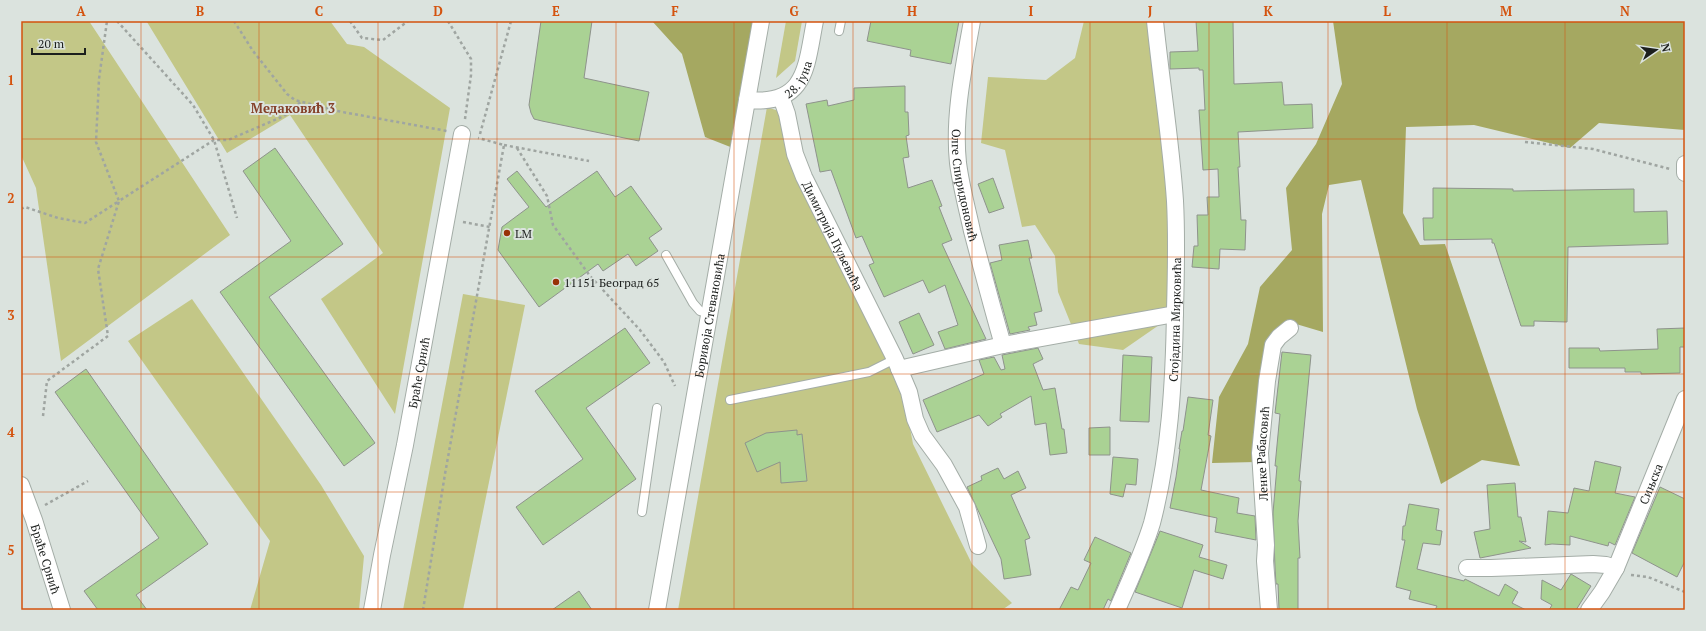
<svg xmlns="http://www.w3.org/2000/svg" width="1706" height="631" font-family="'PT Serif',serif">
	<rect width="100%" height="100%" fill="#dbe3de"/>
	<g fill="#c3c787">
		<polygon points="21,21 89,21 230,235 61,361 36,188 21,155"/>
		<polygon points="148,21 330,21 347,44 364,47 450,108 395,414 321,299 383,253 290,115 227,153 147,22"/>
		<polygon points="786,21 802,21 795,61 776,78"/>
		<polygon points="1084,21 1157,21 1175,314 1123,350 1079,344 1058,292 1055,256 1035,225 1022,227 1005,150 981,143 988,77 1046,80 1075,58"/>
		<polygon points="767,107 787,114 790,135 899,369 913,444 972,564 1012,603 1002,610 678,610"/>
		<polygon points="463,294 525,305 463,610 403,610"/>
		<polygon points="192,299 321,485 364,556 359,610 250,610 270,541 128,341"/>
	</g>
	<g fill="#a5a861">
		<polygon points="652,21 761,21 738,150 705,137 682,54"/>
		<polygon points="1333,21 1685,21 1685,130 1599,123 1570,148 1474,125 1406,127 1403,213 1420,245 1445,244 1520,466 1482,460 1441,484 1417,409 1361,180 1329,185 1322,214 1323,332 1286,321 1273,345 1256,462 1212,463 1219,397 1248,344 1260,287 1292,250 1286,188 1316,144 1342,84"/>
	</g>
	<g fill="#aad294" stroke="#8e938c">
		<polygon points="541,21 592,21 584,78 649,92 639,141 542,121 534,119 531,113 529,105"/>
		<polygon points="871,21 959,21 951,64 910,56 911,50 867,41"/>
		<polygon points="1196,21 1233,21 1234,84 1282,82 1284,105 1312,104 1313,128 1238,132 1240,167 1238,167 1241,220 1246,220 1245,250 1220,249 1219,269 1192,267 1194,246 1198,246 1197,215 1208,215 1207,197 1219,197 1218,169 1203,170 1199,110 1205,110 1203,70 1199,70 1199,68 1170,69 1170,52 1198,51"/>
		<polygon points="905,86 905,112 908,112 909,135 906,136 909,157 903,158 908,188 932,180 942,206 939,207 952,240 942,244 986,339 945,349 938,332 958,325 945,285 929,293 923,280 884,297 869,265 874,263 862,236 856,238 831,170 820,172 806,104 827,100 828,106 854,100 854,88"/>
		<polygon points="275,148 343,244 269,297 375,443 344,466 220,292 291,241 243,171"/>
		<polygon points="517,171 546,207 597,171 615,197 631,186 662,229 649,238 658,251 636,266 628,254 603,271 598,264 539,307 498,250 502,227 529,207 507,179"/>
		<polygon points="993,178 1004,208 989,213 978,184"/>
		<polygon points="1433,188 1513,189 1513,191 1634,189 1634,212 1667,211 1668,244 1568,247 1567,322 1534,321 1534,326 1521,326 1494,243 1492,243 1492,239 1424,240 1423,218 1433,218"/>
		<polygon points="1028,240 1032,258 1029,258 1042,311 1034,313 1037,325 1028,327 1030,330 1010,334 990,263 1002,260 999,245"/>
		<polygon points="919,313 934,345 913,354 899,322"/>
		<polygon points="625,328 650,363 586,408 636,479 543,545 516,507 583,459 535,391"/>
		<polygon points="1685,328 1685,347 1680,347 1680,373 1641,374 1641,372 1625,372 1625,368 1569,368 1569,348 1599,348 1600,351 1658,349 1657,329"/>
		<polygon points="1038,348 1043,359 1033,364 1043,390 1055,388 1062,429 1064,429 1067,453 1050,455 1046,423 1035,425 1031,396 1000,414 1002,417 988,426 979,415 937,432 923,400 984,374 979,360 994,357 1001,370 1005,369 1002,355"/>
		<polygon points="1282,352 1311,355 1299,481 1301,481 1298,521 1300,558 1298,558 1298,610 1279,610 1278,584 1276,584 1275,568 1273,513 1277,466 1275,466 1280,414 1275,413"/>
		<polygon points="1123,355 1152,357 1149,422 1120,421"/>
		<polygon points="86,369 208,544 136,595 147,610 98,610 84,591 159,538 55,392"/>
		<polygon points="1188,397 1213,400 1208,435 1211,436 1201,490 1239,498 1237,513 1255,516 1256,540 1215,532 1217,518 1170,508 1176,477 1180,449 1179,449 1182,431 1183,431"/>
		<polygon points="1110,427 1110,455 1089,455 1089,428"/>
		<polygon points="797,430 797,435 802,434 807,481 781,483 780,462 757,472 745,443 766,433"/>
		<polygon points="1113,457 1138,459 1136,485 1126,484 1123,497 1110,494"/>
		<polygon points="1595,461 1621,467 1615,493 1635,497 1615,545 1609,542 1608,546 1570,536 1570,545 1552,544 1545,545 1548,511 1568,513 1574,488 1589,491"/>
		<polygon points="998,468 1004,479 1018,471 1026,488 1011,495 1030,538 1025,540 1031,575 1004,579 1001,559 967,487 982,480 981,476"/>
		<polygon points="1515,483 1518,517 1521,517 1526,542 1519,541 1531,548 1480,558 1474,532 1490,529 1487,485"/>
		<polygon points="1660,487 1685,499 1685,561 1677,577 1632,553"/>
		<polygon points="1409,504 1439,509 1436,530 1442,531 1440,545 1423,543 1417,569 1464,581 1465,579 1499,596 1505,584 1518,592 1512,603 1526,610 1435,610 1437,606 1409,599 1411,591 1396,587 1405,540 1402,540 1403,526 1405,526"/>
		<polygon points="1160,531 1203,545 1199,557 1227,565 1223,579 1194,570 1182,608 1135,592"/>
		<polygon points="1095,537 1131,553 1111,601 1108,599 1103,610 1059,610 1071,587 1078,590 1091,563 1084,560"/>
		<polygon points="1571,574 1591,586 1576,610 1549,610 1552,605 1541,599 1542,580 1561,590"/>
		<polygon points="579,591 592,610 552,610"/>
	</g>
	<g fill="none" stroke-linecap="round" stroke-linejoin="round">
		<g stroke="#a4ada7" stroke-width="10">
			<g id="service">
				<polyline points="839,31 841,21"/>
				<polyline points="666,255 693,303 700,311 709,313"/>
				<polyline points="730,400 869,372 895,359"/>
				<polyline points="642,512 657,408"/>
			</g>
		</g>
		<g stroke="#a4ada7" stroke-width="18">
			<g id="minor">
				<path id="s1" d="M972,21c-8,45 -19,95 -14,142 3,23 9,45 14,68 10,38 20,76 31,114"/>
				<path id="s2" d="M781,97l6,17 8,40 9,23 91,182 14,33 6,27 7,16 22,30 23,42 11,39"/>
				<path id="s3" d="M747,100c60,6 59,-34 68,-79"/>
				<polyline points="1685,164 1685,173"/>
				<polyline points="899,369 1003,345 1175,314"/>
				<path id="s4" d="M21,485l13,35 28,90"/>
				<polyline points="1467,568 1491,568 1593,564 1606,565 1616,568"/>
				<path id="s5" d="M372,610l10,-55 23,-110 57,-311"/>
				<path id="s6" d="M657,610l104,-589"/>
				<path id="s7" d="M1117,610c12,-28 26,-57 35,-87 18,-69 22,-142 23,-213 1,-36 2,-73 0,-109 -4,-60 -14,-120 -20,-180"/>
				<path id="s8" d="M1269,610l-4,-49 1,-16 -6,-92 7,-72 6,-36 6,-8 11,-9"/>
				<path id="s9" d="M1589,610l13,-18 14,-24 69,-169"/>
			</g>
		</g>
		<g stroke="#9fa5a1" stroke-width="2.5" stroke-dasharray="3 3" stroke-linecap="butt">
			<polyline points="117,21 193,105 214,140 237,218"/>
			<polyline points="234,21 253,51 287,94 295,100 337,111 447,131"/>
			<polyline points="350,21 362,38 383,40 408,21"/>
			<polyline points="448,21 471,59 471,75 465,119"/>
			<polyline points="480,134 511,21"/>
			<polyline points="1525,142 1593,149 1670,169"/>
			<polyline points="504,145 589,161"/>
			<polyline points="517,148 547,196 553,225 590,276 640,330 664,362 675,386"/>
			<polyline points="21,209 25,207 58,218 85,223 119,201 96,142 99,79 107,21"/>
			<polyline points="463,222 490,227"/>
			<polyline points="43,416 47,381 108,336 98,269 119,201 214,140 228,140 284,116 302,101"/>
			<polyline points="45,505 88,481"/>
			<polyline points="1631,575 1648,577 1685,592"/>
			<polyline points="423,610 445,474 504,145 478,138"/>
		</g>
		<use href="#service" stroke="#fff" stroke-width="8"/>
		<use href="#minor" stroke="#fff" stroke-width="16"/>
	</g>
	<path fill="none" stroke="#d4530e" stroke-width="1" stroke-opacity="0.55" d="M141,21v589M259,21v589M378,21v589M497,21v589M616,21v589M734,21v589M853,21v589M972,21v589M1090,21v589M1209,21v589M1328,21v589M1447,21v589M1565,21v589M21,139h1664M21,257h1664M21,374h1664M21,492h1664"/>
	<g fill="#983207" stroke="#dbe3de" stroke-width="1.5">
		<circle cx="507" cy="233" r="4"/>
		<circle cx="556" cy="282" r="4"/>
	</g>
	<g text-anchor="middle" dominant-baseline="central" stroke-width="4" stroke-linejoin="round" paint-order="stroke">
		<g font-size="12" fill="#1c1f1d" stroke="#dbe3de">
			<text stroke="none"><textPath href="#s3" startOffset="60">28. јуна</textPath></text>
			<text stroke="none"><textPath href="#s1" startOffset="166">Олге Спиридоновић</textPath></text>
			<text stroke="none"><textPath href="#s2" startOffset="149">Димитрија Пуљевића</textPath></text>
			<text stroke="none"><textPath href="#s6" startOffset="299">Боривоја Стевановића</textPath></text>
			<text stroke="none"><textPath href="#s7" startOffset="299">Стојадина Мирковића</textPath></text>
			<text stroke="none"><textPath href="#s5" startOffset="242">Браће Срнић</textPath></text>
			<text stroke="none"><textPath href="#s8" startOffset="157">Ленке Рабасовић</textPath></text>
			<text stroke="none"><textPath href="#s9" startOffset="141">Сињска</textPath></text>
			<text stroke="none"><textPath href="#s4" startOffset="78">Браће Срнић</textPath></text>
		</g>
		<g font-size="12" fill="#1c1f1d" stroke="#dbe3de" text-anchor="start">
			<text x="515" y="233">LM</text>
			<text x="564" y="282">11151 Београд 65</text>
		</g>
		<g font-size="13" font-weight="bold" fill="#844029" stroke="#dbe3de">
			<text x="293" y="108">Медаковић 3</text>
		</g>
	</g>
	<rect width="1706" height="631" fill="none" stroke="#dbe3de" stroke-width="44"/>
	<g transform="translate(1656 50) rotate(77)" stroke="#dbe3de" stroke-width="3" paint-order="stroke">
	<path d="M0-3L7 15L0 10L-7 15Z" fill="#1c1f1d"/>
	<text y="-6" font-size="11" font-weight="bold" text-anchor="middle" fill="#1c1f1d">N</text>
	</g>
	<path d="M32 48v6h53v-6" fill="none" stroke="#1c1f1d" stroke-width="2"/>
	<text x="38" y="48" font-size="12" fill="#1c1f1d" stroke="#dbe3de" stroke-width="3" paint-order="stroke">20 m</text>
	<rect x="22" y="22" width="1662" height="587" fill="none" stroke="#d4530e" stroke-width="1.5"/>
	<g font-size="13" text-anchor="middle" font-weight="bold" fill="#d4530e">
		<text x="81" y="16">A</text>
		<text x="200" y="16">B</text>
		<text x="319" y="16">C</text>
		<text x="438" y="16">D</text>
		<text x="556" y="16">E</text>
		<text x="675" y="16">F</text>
		<text x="794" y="16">G</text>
		<text x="912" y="16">H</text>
		<text x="1031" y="16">I</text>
		<text x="1150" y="16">J</text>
		<text x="1268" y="16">K</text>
		<text x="1387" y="16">L</text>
		<text x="1506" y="16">M</text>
		<text x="1625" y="16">N</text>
		<text x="11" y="85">1</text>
		<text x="11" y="203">2</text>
		<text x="11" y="320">3</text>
		<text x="11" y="437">4</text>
		<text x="11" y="555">5</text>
	</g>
</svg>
